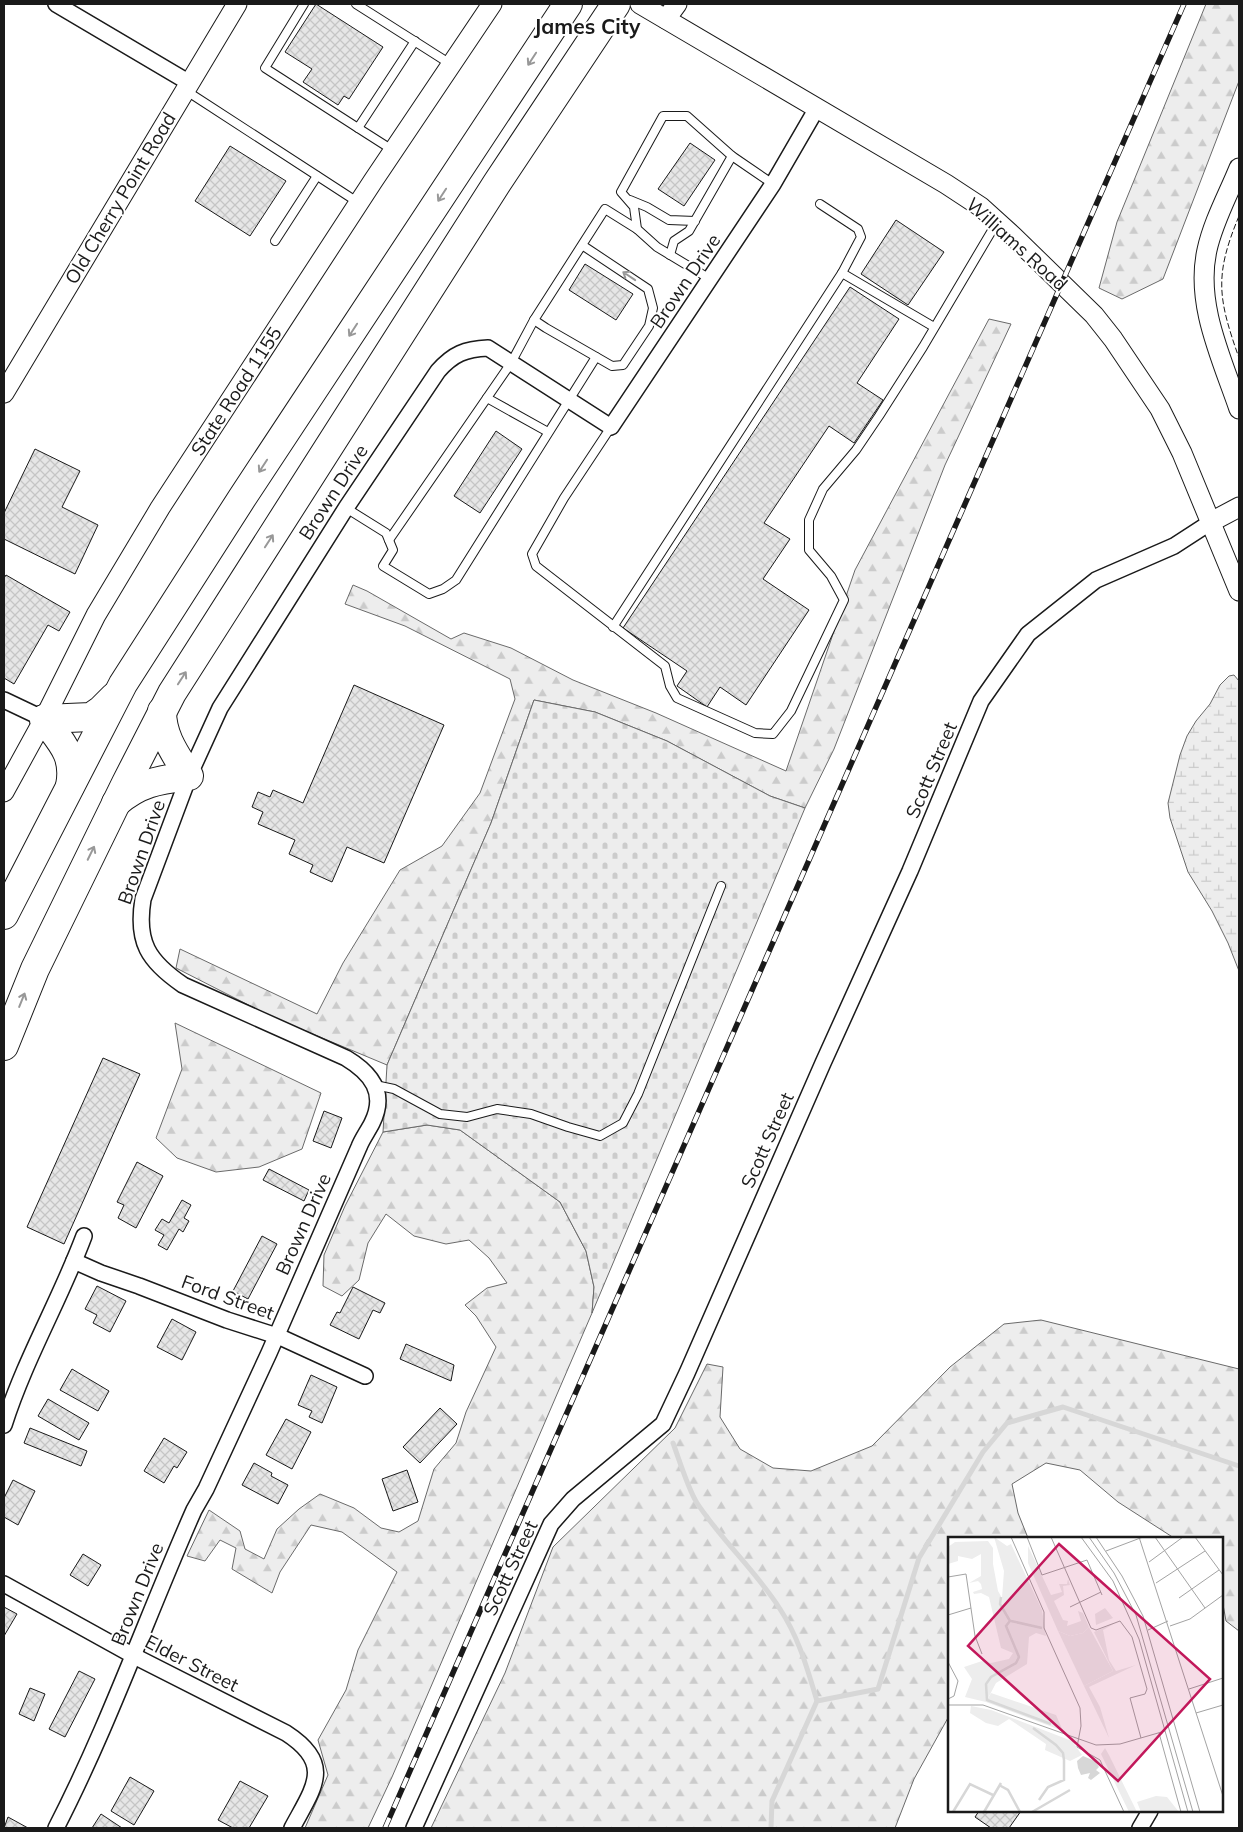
<svg xmlns="http://www.w3.org/2000/svg" width="1243" height="1832" font-family="Mulish,sans-serif">
	<defs>
		<pattern id="forest-firs" width="22" height="20" patternUnits="userSpaceOnUse" patternTransform="scale(1.25)"><rect width="22" height="20" fill="#ededed"/><path d="M5 1l3.5 6h-7zM16 11l3.5 6h-7z" fill="#cbcbcb"/></pattern>
		<pattern id="wetland-marsh" width="20" height="14" patternUnits="userSpaceOnUse" patternTransform="scale(1.25)"><rect width="20" height="14" fill="#ededed"/><path d="M1 5h8M5 5V1M11 12h8M15 12V8" fill="none" stroke="#cbcbcb"/></pattern>
		<pattern id="cemetery-stones" width="16" height="16" patternUnits="userSpaceOnUse" patternTransform="scale(1.25)"><rect width="16" height="16" fill="#ededed"/><path d="M2 7V4a2 2 0 0 1 4 0v3zM10 15v-3a2 2 0 0 1 4 0v3z" fill="#cbcbcb"/></pattern>
		<pattern id="building-cross-hatch" width="8" height="8" patternUnits="userSpaceOnUse" patternTransform="scale(1.25)"><rect width="8" height="8" fill="#e6e6e6"/><path d="M0 0l8 8M0 8l8-8" fill="none" stroke="#c5c5c5"/></pattern>
	</defs>
	<rect width="100%" height="100%" fill="#fff"/>
	<g fill="url(#forest-firs)" stroke="#6a6a6a">
		<polygon points="1206,4 1239,4 1239,81 1163,279 1122,299 1099,288 1117,222"/>
		<polygon points="989,319 1011,324 945,465 834,749 805,808 770,796 667,741 595,712 534,700 491,823 387,1065 272,1017 176,968 180,949 317,1014 343,963 400,870 442,846 480,793 515,699 510,679 405,626 345,604 353,585 367,591 451,639 464,633 511,648 573,680 656,713 786,771 855,570"/>
		<polygon points="175,1023 321,1093 302,1149 259,1167 216,1172 177,1158 156,1138 182,1069"/>
		<polygon points="427,1125 460,1130 560,1202 586,1251 594,1287 592,1313 392,1777 368,1828 305,1828 328,1775 318,1740 346,1690 358,1650 397,1572 342,1532 311,1525 280,1572 272,1593 232,1569 236,1548 220,1540 205,1561 187,1556 209,1510 240,1531 245,1549 264,1559 277,1529 299,1509 320,1494 354,1508 381,1528 399,1532 418,1521 434,1469 456,1443 466,1412 496,1347 476,1316 465,1305 487,1288 507,1283 489,1258 469,1240 446,1244 414,1236 386,1214 368,1243 359,1280 342,1296 323,1286 324,1255 345,1206 383,1132"/>
		<polygon points="1041,1320 1239,1369 1239,1631 1226,1621 1222,1599 1222,1538 1174,1538 1118,1502 1080,1470 1046,1463 1012,1484 1018,1513 1028,1538 949,1538 949,1716 914,1779 895,1828 431,1828 505,1673 553,1547 675,1428 707,1364 723,1367 720,1417 740,1449 773,1468 811,1471 872,1446 950,1367 1004,1324"/>
	</g>
	<polygon fill="url(#wetland-marsh)" stroke="#6a6a6a" points="1234,675 1239,681 1239,971 1228,943 1212,911 1188,872 1170,818 1168,803 1180,755 1187,736 1196,721 1210,704 1220,685 1229,676"/>
	<polygon fill="url(#cemetery-stones)" stroke="#6a6a6a" points="534,700 595,712 667,741 770,796 805,808 592,1313 594,1287 586,1251 560,1202 460,1130 427,1125 383,1132 387,1065 491,823"/>
	<g fill="none" stroke-linecap="round" stroke-linejoin="round">
		<g stroke="#d7d7d7" stroke-width="5">
			<path d="M673,1443c6,16 15,46 24,60 25,38 59,68 83,106 19,29 27,59 37,92"/>
			<polyline points="771,1828 772,1801 817,1701 878,1689 919,1558 983,1452 1007,1423 1063,1407 1239,1466"/>
		</g>
	</g>
	<g fill="url(#building-cross-hatch)" stroke="#1a1a1a">
		<polygon points="316,4 383,47 349,99 344,96 338,105 303,82 312,69 285,52"/>
		<polygon points="690,143 715,160 684,206 658,189"/>
		<polygon points="230,146 286,181 250,236 195,201"/>
		<polygon points="896,220 944,252 908,305 861,274"/>
		<polygon points="585,264 633,294 616,320 569,290"/>
		<polygon points="850,287 899,319 857,383 883,400 854,443 829,426 764,523 790,539 763,579 809,610 746,705 720,687 707,707 677,686 687,671 623,628"/>
		<polygon points="496,431 522,449 480,513 454,496"/>
		<polygon points="35,449 80,471 62,507 98,525 75,574 4,539 4,513"/>
		<polygon points="6,575 70,612 59,631 48,625 14,684 4,678 4,578"/>
		<polygon points="354,685 444,725 384,863 347,847 332,882 310,872 313,865 289,854 295,840 258,824 263,812 252,807 258,792 270,797 273,790 303,803"/>
		<polygon points="103,1058 140,1074 64,1244 27,1227"/>
		<polygon points="324,1111 342,1118 331,1148 313,1141"/>
		<polygon points="137,1162 163,1176 136,1228 118,1218 124,1205 117,1202"/>
		<polygon points="269,1169 309,1190 304,1201 263,1180"/>
		<polygon points="182,1200 191,1205 184,1218 189,1221 183,1232 179,1229 167,1250 158,1245 164,1235 155,1230 162,1219 169,1223"/>
		<polygon points="262,1236 277,1244 248,1299 233,1291"/>
		<polygon points="97,1286 126,1301 110,1332 93,1323 97,1315 85,1309"/>
		<polygon points="353,1287 385,1303 380,1313 373,1310 359,1339 330,1325 337,1312 340,1313"/>
		<polygon points="172,1319 196,1332 182,1360 157,1347"/>
		<polygon points="406,1344 454,1365 451,1381 400,1359"/>
		<polygon points="72,1369 109,1391 98,1411 60,1390"/>
		<polygon points="311,1375 337,1387 322,1423 309,1417 312,1411 298,1405"/>
		<polygon points="48,1399 89,1423 79,1440 38,1416"/>
		<polygon points="440,1408 457,1424 420,1463 403,1447"/>
		<polygon points="286,1419 311,1432 292,1469 266,1455"/>
		<polygon points="30,1428 87,1451 81,1466 24,1443"/>
		<polygon points="164,1438 187,1452 177,1468 174,1466 164,1483 144,1471"/>
		<polygon points="254,1463 272,1473 271,1476 288,1485 278,1504 242,1485"/>
		<polygon points="407,1470 418,1502 393,1511 382,1479"/>
		<polygon points="13,1480 35,1491 18,1525 4,1517 4,1498"/>
		<polygon points="83,1554 101,1565 88,1586 70,1575"/>
		<polygon points="4,1607 17,1614 4,1636"/>
		<polygon points="79,1671 95,1679 65,1737 49,1729"/>
		<polygon points="30,1688 45,1694 34,1721 19,1714"/>
		<polygon points="130,1777 154,1791 134,1825 111,1811"/>
		<polygon points="240,1781 268,1796 249,1828 233,1828 218,1820"/>
		<polygon points="979,1811 1021,1811 1009,1828 991,1828 975,1817"/>
		<polygon points="101,1814 122,1828 92,1828"/>
		<polygon points="8,1817 28,1828 4,1828"/>
	</g>
	<g fill="none" stroke-linecap="round" stroke-linejoin="round">
		<g stroke="#1a1a1a" stroke-width="10">
			<g id="service">
				<polyline points="304,4 265,68 358,128 415,41"/>
				<polyline points="356,4 452,65"/>
				<polyline points="185,90 359,203"/>
				<polyline points="358,128 394,151"/>
				<polyline points="630,200 647,207 669,220 695,221"/>
				<polyline points="820,204 858,229 861,237 842,273 934,327"/>
				<polyline points="275,241 317,176"/>
				<polyline points="582,245 648,289 653,308 649,326 623,365 612,366 546,328 534,320 605,209 637,229"/>
				<polyline points="670,255 674,241 689,231 732,156"/>
				<polyline points="710,279 657,247 637,229 634,207 621,192 663,116 687,116 732,156 773,184"/>
				<polyline points="487,398 548,432"/>
				<polyline points="611,427 564,498 532,554 536,566 665,666 670,686 677,698 755,733 773,734 791,711 844,600 831,576 809,550 809,520 823,489 856,450 879,416 923,347 997,222"/>
				<polyline points="346,508 386,533 393,550 383,566 429,594 443,589 456,580 596,357"/>
				<polyline points="389,540 511,363 534,320"/>
				<polyline points="613,627 842,273"/>
				<polyline points="375,1085 394,1089 440,1114 467,1117 497,1109 531,1114 568,1127 600,1136 623,1123 638,1094 721,886"/>
			</g>
		</g>
		<g stroke="#1a1a1a" stroke-width="18">
			<g id="minor">
				<polyline points="56,4 188,82"/>
				<polyline points="4,700 44,719"/>
				<polyline points="74,1261 101,1273 139,1286 227,1320 280,1337 365,1376"/>
				<path d="M4,1425c21,-66 56,-125 80,-189"/>
				<path d="M4,1584l130,72 152,77c48,31 28,54 6,95"/>
				<path d="M56,1828c53,-103 91,-212 138,-318l12,-21 63,-136 90,-206c3,-8 9,-16 13,-24 15,-30 -1,-50 -26,-65l-163,-73c-35,-24 -47,-43 -40,-86l46,-123 31,-68 126,-200 92,-137c15,-17 27,-22 50,-23l123,79 162,-243 44,-76"/>
				<polyline points="414,1828 551,1524 573,1499 663,1424 687,1373 823,1063 910,871 981,701 1028,634 1096,580 1174,546 1211,522"/>
				<polyline points="1140,1828 1150,1811"/>
			</g>
		</g>
		<g stroke="#1a1a1a" stroke-width="21">
			<g id="tertiary">
				<polyline points="640,4 946,184 981,207 1013,236 1094,315 1113,339 1160,409 1182,453 1239,591"/>
				<polyline points="666,19 677,4"/>
				<path d="M1239,168c-11,27 -26,54 -32,82 -12,54 15,109 32,159"/>
				<polyline points="4,393 237,4"/>
				<polyline points="1211,522 1239,507"/>
				<polyline points="4,792 44,719 96,615 160,508 373,181 492,4"/>
			</g>
		</g>
		<g stroke="#1a1a1a" stroke-width="30">
			<g id="motorway">
				<polyline points="44,719 91,717 101,710 114,697"/>
				<path d="M44,719c17,23 32,36 26,67"/>
				<path d="M116,803c24,-21 44,-23 73,-27 -13,-21 -27,-39 -27,-65"/>
				<polyline points="4,915 123,684 242,498 568,4"/>
				<polyline points="4,1046 35,969 126,783 172,693 497,183 616,4"/>
			</g>
		</g>
		<use href="#service" stroke="#fff" stroke-width="8"/>
		<use href="#minor" stroke="#fff" stroke-width="15"/>
		<use href="#tertiary" stroke="#fff" stroke-width="19"/>
		<use href="#motorway" stroke="#fff" stroke-width="28"/>
		<g stroke="#1a1a1a" stroke-width="5.5">
			<polyline id="rail" points="385,1828 1184,4"/>
		</g>
		<use href="#rail" stroke="#fff" stroke-width="4" stroke-dasharray="11" stroke-linecap="butt"/>
		<path stroke="#1a1a1a" stroke-width="1" stroke-dasharray="6 2.5" stroke-linecap="butt" d="M1239,216c-25,60 -21,82 0,142"/>
	</g>
	<defs><path id="oneway-shaft" d="M-6 0H5M1.5-3L5.5 0L1.5 3" fill="none" stroke-width="1.6" stroke-linecap="round" stroke-linejoin="round" transform="scale(1.25)"/></defs>
	<g stroke="#989898">
		<use href="#oneway-shaft" transform="translate(532 59) rotate(123)"/>
		<use href="#oneway-shaft" transform="translate(442 195) rotate(123)"/>
		<use href="#oneway-shaft" transform="translate(629 276) rotate(-146)"/>
		<use href="#oneway-shaft" transform="translate(353 330) rotate(123)"/>
		<use href="#oneway-shaft" transform="translate(263 466) rotate(123)"/>
		<use href="#oneway-shaft" transform="translate(269 541) rotate(-57)"/>
		<use href="#oneway-shaft" transform="translate(182 678) rotate(-57)"/>
		<use href="#oneway-shaft" transform="translate(91 853) rotate(-64)"/>
		<use href="#oneway-shaft" transform="translate(22 1000) rotate(-68)"/>
	</g>
	<g text-anchor="middle" dominant-baseline="central" stroke-width="4" stroke-linejoin="round" paint-order="stroke">
		<g font-size="19" fill="#1a1a1a" stroke="#fff">
			<text transform="translate(120 198) rotate(-59)">Old Cherry Point Road</text>
			<text transform="translate(1017 244) rotate(42)">Williams Road</text>
			<text transform="translate(685 281) rotate(-56)">Brown Drive</text>
			<text transform="translate(236 391) rotate(-57)">State Road 1155</text>
			<text transform="translate(333 492) rotate(-57)">Brown Drive</text>
			<text transform="translate(931 770) rotate(-67)">Scott Street</text>
			<text transform="translate(141 852) rotate(-71)">Brown Drive</text>
			<text transform="translate(767 1140) rotate(-66)">Scott Street</text>
			<text transform="translate(303 1224) rotate(-66)">Brown Drive</text>
			<text transform="translate(228 1297) rotate(20)">Ford Street</text>
			<text transform="translate(510 1568) rotate(-65)">Scott Street</text>
			<text transform="translate(137 1594) rotate(-68)">Brown Drive</text>
			<text transform="translate(192 1663) rotate(27)">Elder Street</text>
		</g>
		<g font-size="21" font-weight="bold" fill="#1a1a1a" stroke="#fff">
			<text x="587" y="26">James City</text>
		</g>
	</g>
	<g transform="translate(948 1537)">
		<rect width="275" height="275" fill="#fff"/>
		<path d="M46,0l13,9 4,-2 31,66 4,26 -10,-3 -7,4 -2,27 -31,19 -10,19 -21,-5 7,-18 -8,-12 18,-6 9,2 18,-4 4,-6 -12,-5 -12,-51 -8,-4 -7,1 -1,-2 9,-3 -1,-5 -3,-3 -9,2 12,-7v-22l-9,5 -14,-3v5l-10,3v-17l7,-5 33,-1 5,7v16l5,27 4,7 2,-27zM80,9l23,49 11,-3 -3,-8h8l1,-5 2,6 -7,1 1,9 -10,6 9,19 5,1 -1,5 14,-5 -3,-10 5,2 6,14 -6,6 -13,3 -12,-5 -30,-68zM157,71l8,10 -17,7 -1,-11zM169,85l-14,8 6,30 7,11 20,-6 -47,22 11,20 9,31 -25,-52 29,-15 -19,-39zM157,211l4,7 28,57h-8l-28,-58zM208,259l11,1 12,15h-38l-4,-10z" fill="#ededed"/>
		<path d="M43,156l65,22 7,16 -77,-29zM23,169l20,4 81,31 10,14 -12,6 -25,-11 1,-6 -37,-25 -11,7 -12,-3 -16,-10z" fill="#ededed"/>
		<path d="M141,90l24,44 -29,15 -26,-55 12,5 13,-3z" fill="#ededed"/>
		<path d="M135,219l12,5 4,6 -3,3 4,3 -9,7 -3,-2 2,-5 -9,2 -3,-7 -1,-7z" fill="#d7d7d7"/>
		<path fill="none" stroke="#d7d7d7" stroke-width="2.5" d="M53,60l-1,7 10,17 -4,5 13,31 -3,6 -25,14 -5,7 1,16 64,24M63,84l31,7M85,191l23,17 7,8 1,7v20l-16,7 -9,13M51,248l9,5 12,22M5,275l17,-28 23,11M36,275l17,-29M84,275l38,-22"/>
		<path fill="none" stroke="#a3a3a3" stroke-width="1" d="M63,0l33,75v16l36,80 1,18 -4,21 23,13 24,52M79,0l15,38 45,-15 15,35M103,0l40,91 5,2 24,-9 12,16 15,52 -2,5 -15,4 11,40M133,0l32,44 26,58 49,173M141,0l25,36 22,42 57,197M148,0l26,39 21,40 57,196M191,0l84,259M207,0l50,71M247,0l28,38M158,14l37,-14M201,25l34,-25M0,40l18,-3 9,62 7,18M208,46l49,-32M231,61l40,-28M122,70l31,-15M0,78l23,-7M222,89l20,-7 33,-24M200,93l20,-9M0,125l10,19 -4,15 -6,3M241,152l34,-11M0,168h35l113,40 24,-1 45,-13M248,176l27,-8M211,196l22,79"/>
		<path fill="#c2185b" fill-opacity="0.15" stroke="#c2185b" stroke-width="2.5" d="M111,7l151,135 -92,102 -150,-135z"/>
		<rect width="275" height="275" fill="none" stroke="#1a1a1a" stroke-width="2.5"/>
	</g>
	<rect width="1243" height="1832" fill="none" stroke="#1a1a1a" stroke-width="10"/>
</svg>
